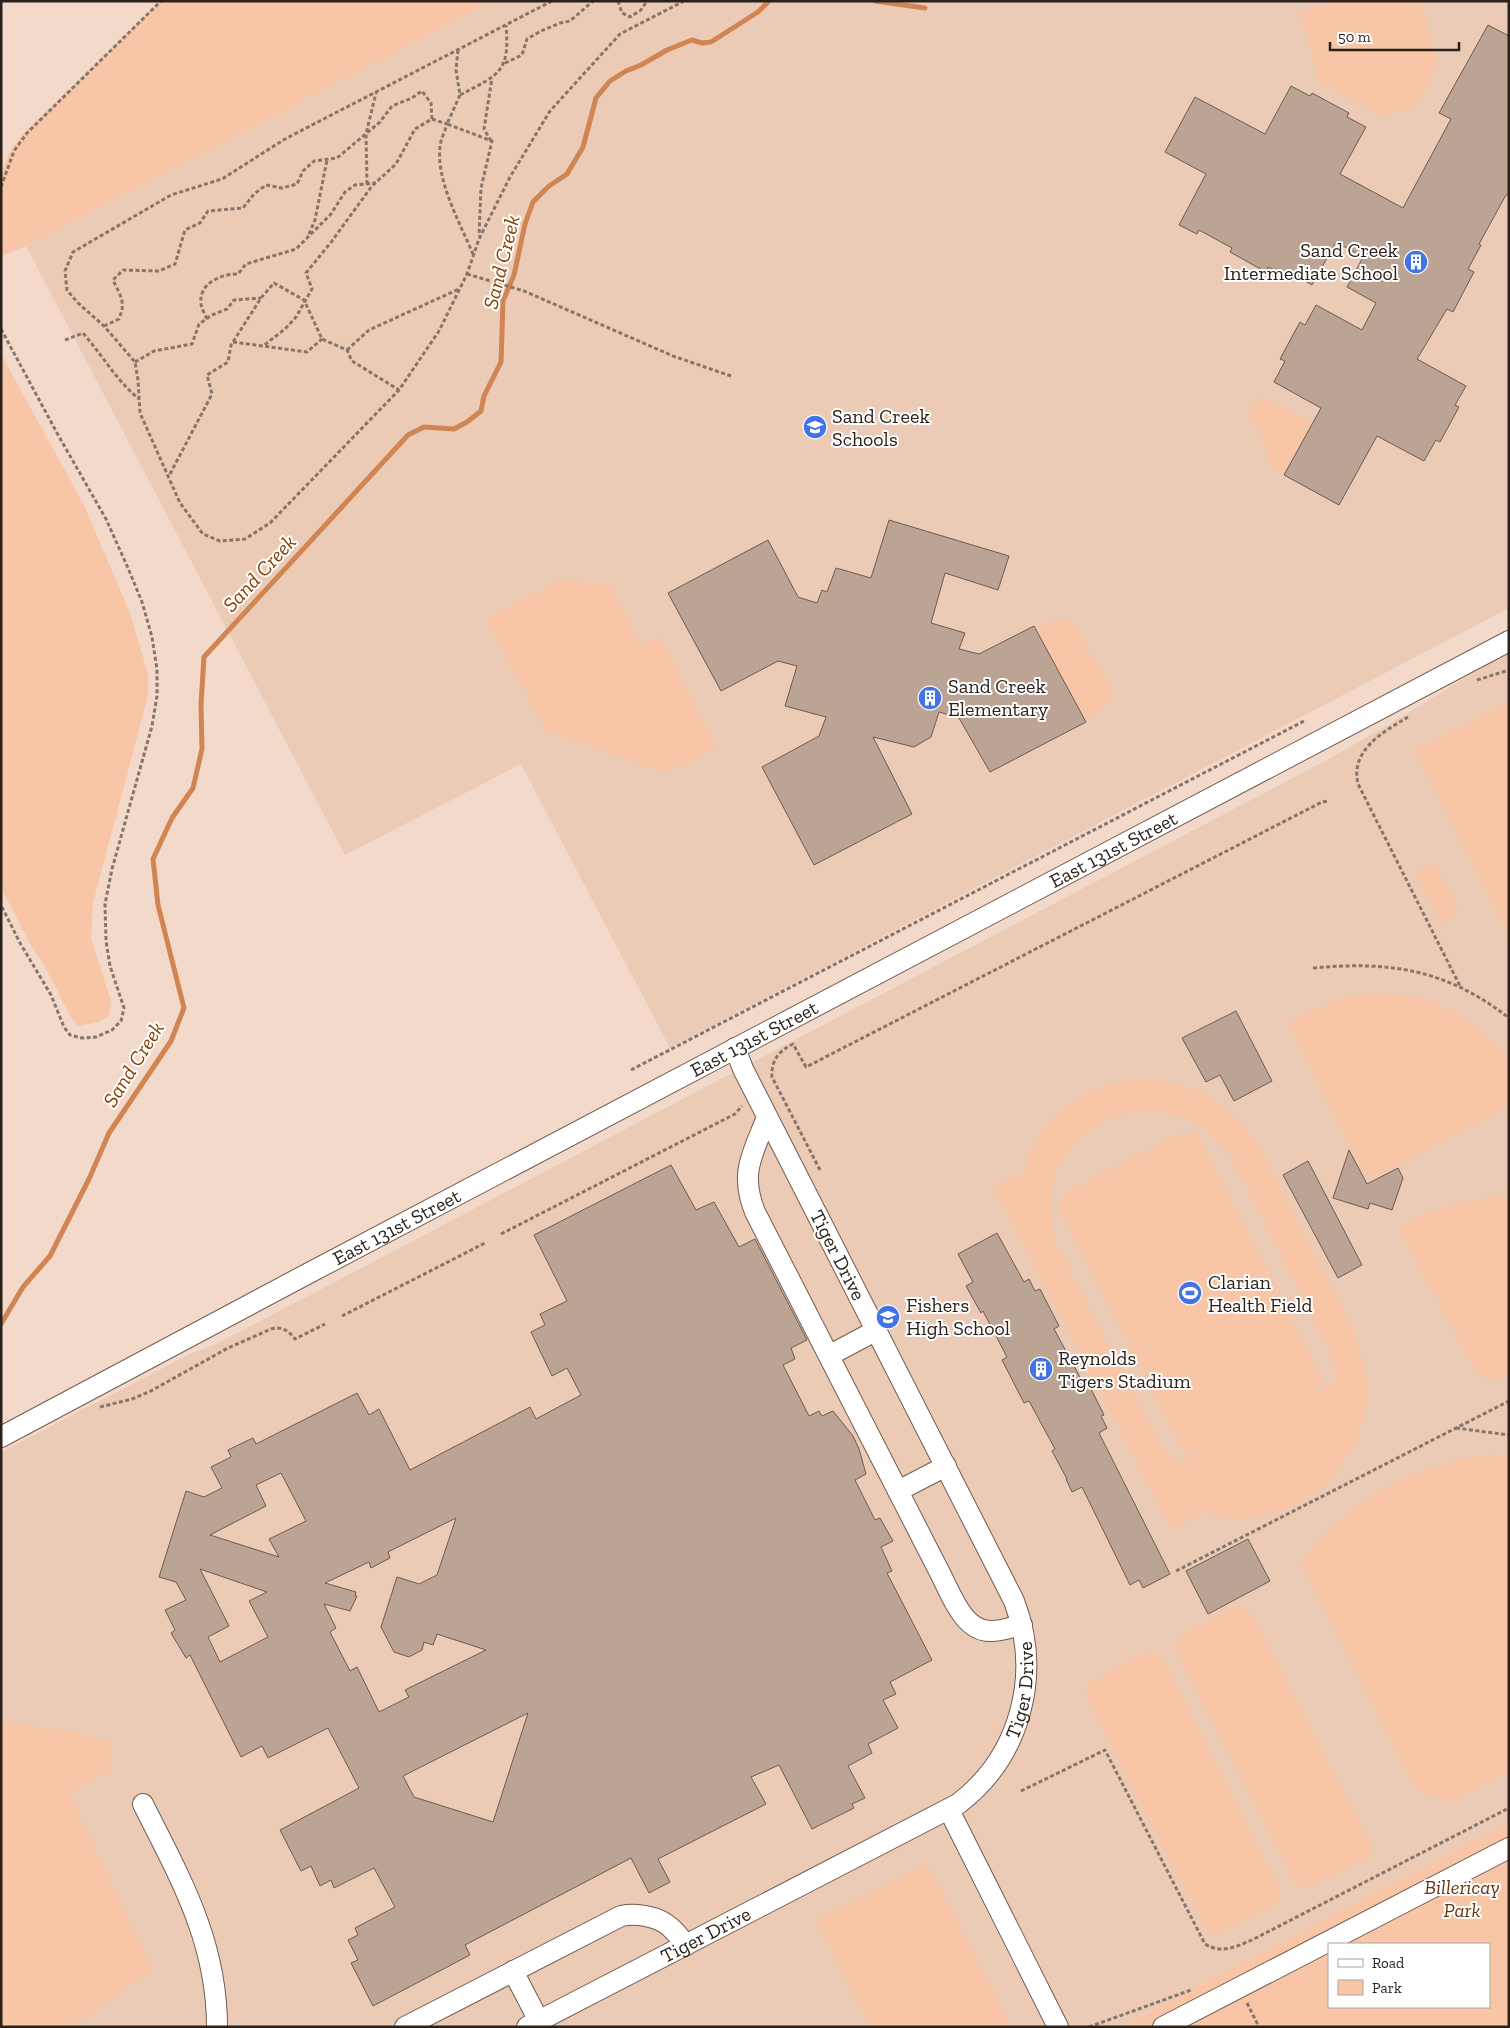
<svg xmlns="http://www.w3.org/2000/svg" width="1510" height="2028" font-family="'Zilla Slab',serif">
	<rect width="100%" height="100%" fill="#f3d9c9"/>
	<g fill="#ebcbb6">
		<polygon points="493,1 1509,1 1509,608 670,1048 521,764 345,855 26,246"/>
		<polygon points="1509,651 1509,1822 1121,2027 1,2027 1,1452 190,1354 216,1344 318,1291 1327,760 1388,725"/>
	</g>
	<g fill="#f8c6a6" fill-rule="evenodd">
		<polygon points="160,1 493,1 26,246 1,256 1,176 9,153 21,136"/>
		<polygon points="1334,1 1420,1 1438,62 1416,107 1383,116 1320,83 1298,12"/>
		<polygon points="1,354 84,505 130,613 148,674 148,696 93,903 91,938 111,1001 109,1015 99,1022 78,1026 71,1017 44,965 29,942 1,887"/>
		<polygon points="1259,395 1313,423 1284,475 1273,470 1256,423 1247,418"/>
		<polygon points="560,580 611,585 640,645 659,635 716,747 666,774 545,730 486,618"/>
		<path d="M1054,619h9l10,4 38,65c2,20 -10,22 -26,31l-50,-90z"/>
		<polygon points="1509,702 1509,935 1414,750"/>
		<polygon points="1434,863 1461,913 1441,923 1415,873"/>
		<path d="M1368,994c22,0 44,0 65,8 22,7 69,38 76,62 1,10 0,31 0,42l-130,70 -17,-5 -74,-149c28,-15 48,-24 80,-28z"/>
		<path d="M1143,1079c48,3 75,17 107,53 22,37 41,76 60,114 34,66 85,134 39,208 -12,21 -29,39 -51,49 -31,15 -71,24 -102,5l4,8 -29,14 -178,-344 25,-13 5,5c2,-7 3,-15 6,-23 17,-47 66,-72 114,-76zM1153,1109l32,9 19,11 26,27 99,193 9,32 -21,10 -2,-4 9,-5 -128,-252 -10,5 -3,-4 -120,62 2,5 -9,5 128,250 11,-4 2,4 -19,10 -11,-10 -9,-12 -101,-198c-23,-75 21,-128 96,-134z"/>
		<path d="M1502,1196l7,1v177l-17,8 -15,-7 -79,-148c37,-19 62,-28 104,-31z"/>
		<path d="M1493,1454l16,1v317l-59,31 -33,-12 -117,-229c8,-10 16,-20 25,-29 44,-45 106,-72 168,-79z"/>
		<polygon points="1238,1606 1249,1609 1372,1846 1368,1857 1307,1888 1296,1885 1175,1649 1179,1636"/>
		<polygon points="1147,1652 1161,1656 1282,1892 1278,1903 1216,1934 1206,1931 1084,1692 1089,1682"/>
		<polygon points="1,1720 72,1732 114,1742 110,1773 69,1792 153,1971 71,2027 1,2027"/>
		<path d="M1509,1822v205h-388zM1329,1944h160v63h-160z"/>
		<polygon points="928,1863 1011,2027 870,2027 816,1920"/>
	</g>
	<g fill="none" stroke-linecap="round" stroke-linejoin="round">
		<g stroke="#d08552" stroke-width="5">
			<polyline points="875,1 925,8"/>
			<polyline points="1,1324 23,1287 50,1256 89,1179 109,1133 171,1041 184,1008 158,905 153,859 172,818 193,788 202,749 201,704 204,657 408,435 424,427 454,429 467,422 481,411 484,396 501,362 503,301 514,275 525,224 533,202 549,186 567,174 583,147 596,98 610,81 626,71 641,65 667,50 692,40 702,43 711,42 758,12 769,1"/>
		</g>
	</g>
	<g fill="#bca494" stroke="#705a4d" fill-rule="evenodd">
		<polygon points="1488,25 1509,36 1509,194 1506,195 1479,244 1481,245 1468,269 1474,272 1453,312 1447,309 1417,359 1466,386 1455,405 1459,407 1440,442 1436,440 1424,461 1377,436 1339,505 1284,475 1321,408 1274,382 1285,361 1280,359 1300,322 1305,325 1316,305 1362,330 1376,303 1347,287 1363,257 1336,242 1312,285 1289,272 1287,277 1268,267 1266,272 1230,252 1232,248 1199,230 1197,234 1179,225 1206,174 1165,152 1195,97 1265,134 1291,86 1310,96 1312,93 1349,113 1347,117 1366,127 1340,174 1403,208 1451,119 1439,113"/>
		<polygon points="889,520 1009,556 998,590 945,573 931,623 965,633 959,649 979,654 1034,626 1086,722 990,772 959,718 939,712 931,737 914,747 873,737 912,814 814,865 762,767 819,736 826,717 785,706 797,666 778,661 721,691 668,593 768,540 798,597 817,603 822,590 827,592 836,568 871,578"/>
		<polygon points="1236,1011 1272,1081 1234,1101 1220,1075 1206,1082 1182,1038"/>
		<polygon points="1349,1150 1367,1184 1398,1168 1403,1178 1392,1210 1370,1203 1368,1209 1333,1198"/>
		<polygon points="1308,1161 1362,1265 1338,1278 1283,1175"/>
		<path d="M671,1165l25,45 18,-8 25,45 16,-8 52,101 -16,8 4,11 -12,6 26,51 10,-5 3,5 11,-5 20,25 6,13 7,25 -11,6 20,40 5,-2 13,23 -12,6 11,24 -5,2 45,87 -42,22 6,12 -13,6 15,28 -30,16 4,9 -24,13 17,32 -13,6 2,4 -42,21 -33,-64 -28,12 15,27 -108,55 12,23 -21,11 -18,-35 -166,87 5,10 -97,51 -22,-43 7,-3 -10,-20 10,-5 -3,-7 40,-21 -21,-39 -40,20 -3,-8 -11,6 -9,-20 -10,5 -21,-41 79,-42 -31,-60 -60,30 -6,-12 -21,11 -51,-102 -4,3 -15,-25 4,-3 -10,-20 21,-10 -10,-18 -17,-5 27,-86 18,6 18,-9 -11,-21 20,-10 -3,-7 25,-12 3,6 101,-51 12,22 10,-6 31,61 120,-63 6,12 45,-24 -14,-27 -15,8 -21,-44 14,-7 -5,-11 27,-13 -33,-66zM281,1473l25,48 -37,18 10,18 -69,-22 56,-29 -10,-21zM456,1518l-19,57 -18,9 -22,-7 -16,50 13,25 15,5 13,-7 2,-8 9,3 4,-11 49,16 -81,40 4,7 -30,15 -22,-45 -7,4 -20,-39 6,-4 -12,-24 26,7 7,-15h-2l1,-4 -31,-9 44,-21 2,6 19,-10 -2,-6zM200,1569l67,23 -18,9 19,36 -48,25 -12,-25 21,-11zM528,1713l-35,109 -79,-25 -11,-21z"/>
		<polygon points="997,1233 1024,1282 1029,1279 1035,1291 1040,1289 1059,1326 1054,1329 1081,1379 1085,1377 1104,1415 1101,1416 1107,1428 1099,1433 1170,1574 1143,1588 1139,1580 1130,1585 1082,1487 1072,1492 1066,1479 1067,1479 1052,1451 1055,1449 1029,1401 1024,1403 1002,1360 1007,1357 983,1311 981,1313 966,1286 973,1282 958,1254"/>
		<polygon points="1248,1539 1270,1581 1208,1614 1186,1571"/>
	</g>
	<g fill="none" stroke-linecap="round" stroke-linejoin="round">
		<g stroke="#725c4e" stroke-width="22">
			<g id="minor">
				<path d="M767,1117c-14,37 -28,55 -12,95l185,361c11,21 24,60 52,58 10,0 20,-4 30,-6"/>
				<polyline points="830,1355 877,1330"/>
				<path id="s1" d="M1,1437l308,-164 1200,-632"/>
				<polyline points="898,1491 946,1466"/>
				<path d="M143,1804c37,74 74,137 74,223"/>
				<polyline points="949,1810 1058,2027"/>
				<polyline points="513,1971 539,2021"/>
				<path d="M405,2027l216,-111c15,-3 37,0 49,11 6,5 11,12 16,18"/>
				<path id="s2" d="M527,2027l431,-223c63,-48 84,-130 56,-203l-271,-532 -8,-21"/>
				<polyline points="1163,2027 1509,1848"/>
			</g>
		</g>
		<g stroke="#87756b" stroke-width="3" stroke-dasharray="4 2.5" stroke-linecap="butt">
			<polyline points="552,1 285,139 222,179 171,195 73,252 65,271 67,290 77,302 104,326 135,362 138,380 140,413 180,503 203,534 220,541 245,539 270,523 399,390 439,331 467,274 479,239 510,177 550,111 620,34 684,1"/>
			<polyline points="618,1 622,13 630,17 641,10 647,1"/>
			<polyline points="458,50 456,70 460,95 447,124 492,141 481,188 479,236"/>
			<polyline points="505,63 522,55 527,39 541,31 560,23 570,21 593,1"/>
			<path d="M460,95c40,-21 50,-23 46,-70"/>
			<path d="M432,119l15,5c-2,7 -6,15 -7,22 -4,35 20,77 33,108"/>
			<polyline points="491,141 484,129 492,78"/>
			<polyline points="367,184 366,134 376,93"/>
			<polyline points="1,187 14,151 27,133 161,1"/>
			<polyline points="309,234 315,220 327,160"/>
			<polyline points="467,274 524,291 673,356 731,376"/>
			<path d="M207,319c-2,-5 -6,-11 -6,-16 -2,-20 20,-29 37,-29l8,-10 50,-15 35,-35 14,-22 10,-7 21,-2"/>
			<path d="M104,326l15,-7c7,-17 2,-22 -6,-39l10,-10 36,1 16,-7 10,-34 15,-7 8,-12 35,-3 11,-14 12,-9 16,3 15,-4 6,-13 11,-10 23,-3 43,-36 12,-16 20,-8 10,-7 9,12 1,16 -17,10 -19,35 -24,22 -40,55 -26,32 6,16 -16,28 -11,12 -22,17"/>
			<polyline points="1,329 57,433 106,519 128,568 142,602 152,637 157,669 157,696 152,726 112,869 105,904 106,941 110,966 124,1008 121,1021 112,1030 96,1037 82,1038 70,1035 64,1027 51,995 20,943 1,905"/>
			<path d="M65,340l18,-7c19,22 34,48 56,66"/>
			<polyline points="233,342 307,352 322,339"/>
			<polyline points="347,350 369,330 459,289"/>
			<polyline points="135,362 154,351 192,344 199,324 212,315 227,309 234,300 261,298"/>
			<polyline points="170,474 212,394 207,375 228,362 231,345 261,298 274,283 304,300 322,339 347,350 352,361 399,390"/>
			<polyline points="1477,680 1509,670"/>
			<path d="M1408,717c-25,15 -58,33 -50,67l103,204"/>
			<path d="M1313,968c77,-7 133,1 196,50"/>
			<polyline points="631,1070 1306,720"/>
			<path d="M820,1170l-48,-93c-1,-17 7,-26 21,-33l13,23 516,-265 6,-1"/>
			<polyline points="501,1234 735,1114 742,1106"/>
			<polyline points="342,1316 485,1243"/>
			<path d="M100,1407l32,-8 17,-7 79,-44 43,-19c11,-3 18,2 24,10l30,-15"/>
			<polyline points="1456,1428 1509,1435"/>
			<polyline points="1176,1571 1509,1401"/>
			<path d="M1021,1791l84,-41 100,194c16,10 31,3 47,-4l257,-132"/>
			<polyline points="1247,2003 1259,2027"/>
			<polyline points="1089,2027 1191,1990"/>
		</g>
		<use href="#minor" stroke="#fff" stroke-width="20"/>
	</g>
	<defs>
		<g id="building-disc" transform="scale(1.25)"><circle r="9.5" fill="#4274e5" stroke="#fff"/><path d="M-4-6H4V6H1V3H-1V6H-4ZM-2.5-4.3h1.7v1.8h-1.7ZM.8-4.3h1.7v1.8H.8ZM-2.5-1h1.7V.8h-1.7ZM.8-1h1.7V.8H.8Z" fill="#fff"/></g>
		<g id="school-disc" transform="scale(1.25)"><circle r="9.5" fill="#4274e5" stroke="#fff"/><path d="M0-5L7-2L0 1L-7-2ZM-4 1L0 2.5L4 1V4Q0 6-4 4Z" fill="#fff"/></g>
		<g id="stadium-disc" transform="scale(1.25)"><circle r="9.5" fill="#4274e5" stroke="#fff"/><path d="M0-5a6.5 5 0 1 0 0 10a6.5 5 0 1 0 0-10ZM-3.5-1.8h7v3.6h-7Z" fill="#fff"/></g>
	</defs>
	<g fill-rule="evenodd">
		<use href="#building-disc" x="1416" y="262"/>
		<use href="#school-disc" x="815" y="427"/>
		<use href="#building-disc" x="930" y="698"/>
		<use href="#stadium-disc" x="1190" y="1293"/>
		<use href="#school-disc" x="888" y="1317"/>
		<use href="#building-disc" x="1041" y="1369"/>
	</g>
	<g text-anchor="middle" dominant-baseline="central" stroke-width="4" stroke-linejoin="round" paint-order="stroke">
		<g font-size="20" fill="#2b211b" stroke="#fff" text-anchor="start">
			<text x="1398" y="250" text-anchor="end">Sand Creek<tspan x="1398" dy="23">Intermediate School</tspan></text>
			<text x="832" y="416">Sand Creek<tspan x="832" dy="23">Schools</tspan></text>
			<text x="948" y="686">Sand Creek<tspan x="948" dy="23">Elementary</tspan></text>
			<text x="1208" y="1282">Clarian<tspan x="1208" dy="23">Health Field</tspan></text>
			<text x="906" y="1305">Fishers<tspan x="906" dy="23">High School</tspan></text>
			<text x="1058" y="1358">Reynolds<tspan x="1058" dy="23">Tigers Stadium</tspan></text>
		</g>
		<g font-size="20" fill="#2b211b" stroke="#fff">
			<text stroke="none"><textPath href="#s1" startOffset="1258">East 131st Street</textPath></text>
			<text stroke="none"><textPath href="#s1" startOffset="852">East 131st Street</textPath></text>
			<text stroke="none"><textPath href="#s1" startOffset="448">East 131st Street</textPath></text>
			<text transform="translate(838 1255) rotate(63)">Tiger Drive</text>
			<text stroke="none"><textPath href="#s2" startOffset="620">Tiger Drive</textPath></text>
			<text stroke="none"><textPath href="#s2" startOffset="201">Tiger Drive</textPath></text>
		</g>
		<g font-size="20" font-style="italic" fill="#67350f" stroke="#fff">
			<text x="1462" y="1887">Billericay<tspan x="1462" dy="23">Park</tspan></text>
		</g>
		<g font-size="21" font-style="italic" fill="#864100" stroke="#fff">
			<text transform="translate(501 262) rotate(-76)">Sand Creek</text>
			<text transform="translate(259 573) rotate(-47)">Sand Creek</text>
			<text transform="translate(133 1064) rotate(-58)">Sand Creek</text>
		</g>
	</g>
	<rect width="1510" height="2028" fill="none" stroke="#2b211b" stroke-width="5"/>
	<rect x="1328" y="1943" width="162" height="65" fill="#ffffff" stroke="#aaa6a4"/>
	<rect x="1338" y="1959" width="25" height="8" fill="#ffffff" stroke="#aaa6a4"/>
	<text x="1372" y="1968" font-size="15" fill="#2b211b">Road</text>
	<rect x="1338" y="1980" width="25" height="15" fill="#f8c6a6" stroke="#aaa6a4"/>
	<text x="1372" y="1993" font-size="15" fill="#2b211b">Park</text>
	<path d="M1330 42v8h129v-8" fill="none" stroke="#2b211b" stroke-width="2.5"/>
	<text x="1338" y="42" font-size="15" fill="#2b211b" stroke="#ffffff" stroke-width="4" paint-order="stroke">50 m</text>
</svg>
